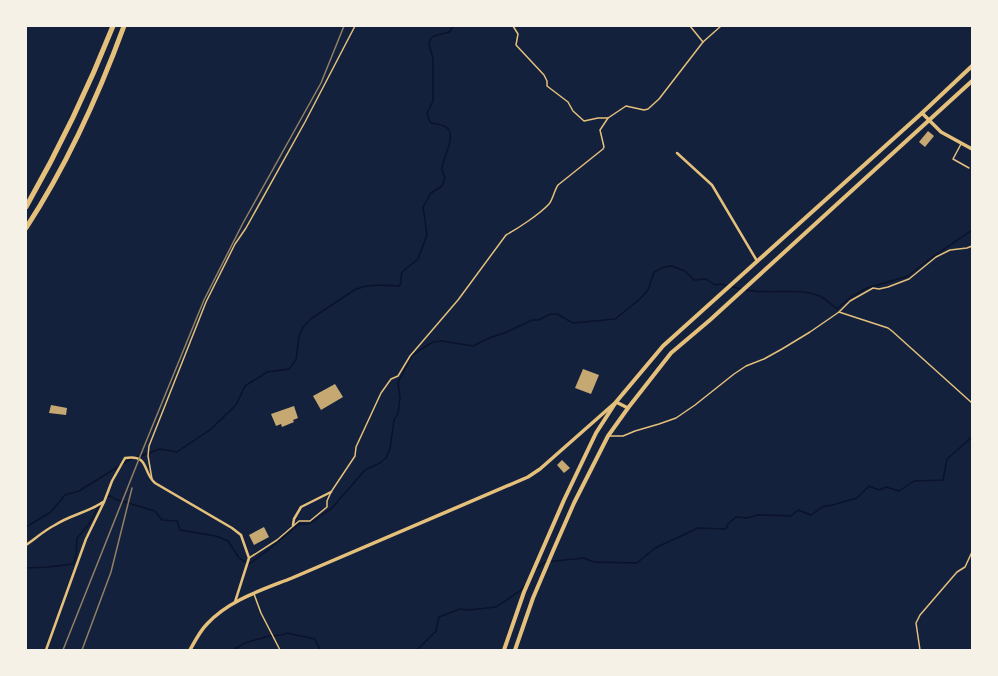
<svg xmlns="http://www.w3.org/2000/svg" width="998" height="676" font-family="'Libre Baskerville',serif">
	<rect width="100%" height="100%" fill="#14213d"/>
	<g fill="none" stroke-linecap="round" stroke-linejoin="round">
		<g stroke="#0b132b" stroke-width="1.5">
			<path d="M746,290c23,5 51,-3 74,6 6,3 12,9 17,13l14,-12 16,-9 41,-12 19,-15 45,-31"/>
			<polyline points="106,497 111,496 114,499 155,511 162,520 177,521 180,530 216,536 228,541 239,558 249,564 268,550 299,524 309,524 331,509 365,470 380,463 386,458 390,449 394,420 398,413 400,398 398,382 412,356 423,348 433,342 442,341 473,346 489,338 507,332 532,320 539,320 548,315 552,314 557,314 573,323 615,319 640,299 648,290 654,272 664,267 672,266 685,271 694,280 706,279 715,285 720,284 742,289"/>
			<path d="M26,527l25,-15 14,-17 14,-4 50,-31 31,-11 17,3 34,-23 25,-24 9,-19 22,-14 22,-3 7,-9 3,-24 4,-9 9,-9 44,-29 11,-3 13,-1 19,1 2,-3v-6l1,-5 16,-13 9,-24 -4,-28 8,-14 11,-7 3,-8c-1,-3 -3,-6 -3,-9 0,-11 16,-34 4,-42 -4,-3 -10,-3 -15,-4l-3,-6 -1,-4 6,-12v-42l-4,-15 2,-6 3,-2 15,-4 5,-6"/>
			<polyline points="26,568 48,567 73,564 76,555 77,538 89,524 99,506"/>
			<polyline points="536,569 545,562 584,558 594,562 637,563 655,548 698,528 726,529 728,524 736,517 747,518 758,515 791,516 798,510 811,515 824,506 829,506 857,498 869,486 879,490 886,487 899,491 914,481 943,480 947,459 972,437"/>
			<polyline points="215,650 217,650"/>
			<polyline points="233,650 245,643 269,636 282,635 287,633 315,639 320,650"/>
			<polyline points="417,650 436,631 439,617 460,609 469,610 496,607 520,591 526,584"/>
		</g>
	</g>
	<g fill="#c6a872">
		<polygon points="928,131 934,136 925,147 919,142"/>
		<polygon points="583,369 599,375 591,394 575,388"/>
		<polygon points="335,384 343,397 321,410 313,396"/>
		<polygon points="51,405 67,408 66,415 49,413"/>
		<polygon points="294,406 298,418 293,420 294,422 282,427 281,424 276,426 271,414"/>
		<polygon points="562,460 570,468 564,473 557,465"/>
		<polygon points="264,527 269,537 254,545 249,535"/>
	</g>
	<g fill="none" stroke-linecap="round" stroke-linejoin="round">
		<g stroke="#e5c07b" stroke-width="1.5">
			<polyline points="513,26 518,34 516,45 544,75 547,81 547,86 568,102 573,111 584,121 598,118 608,118"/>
			<polyline points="690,26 703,42"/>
			<polyline points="961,144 953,159 969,168"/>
			<polyline points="839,312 888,328 892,331 972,403"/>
			<polyline points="609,436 623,436 635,431 659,424 676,418 695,405 734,374 746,366 764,359 782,349 810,332 839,312 850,301 873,288 879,289 888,287 909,279 936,257 950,250 967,248 972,246"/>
			<polyline points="152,479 148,456 149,446 206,302 235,244 246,228 305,122 355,26"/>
			<path d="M249,558l28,-18 22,-19h11l17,-14v-6l4,-9 24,-36 1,-9 25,-54 10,-14 7,-3 12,-20 48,-56 48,-65c11,-6 34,-21 43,-31 4,-5 5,-13 9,-19l45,-36 1,-2 -4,-17 8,-12 18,-12 18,4 4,-1 11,-10 44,-57 18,-16"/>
			<polyline points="254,594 261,613 280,650"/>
			<polyline points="920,650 916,623 920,615 957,572 965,567 972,552"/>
		</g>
		<g stroke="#e5c07b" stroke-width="2.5">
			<polyline points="677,153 712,185 757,261"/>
			<polyline points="293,525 294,519 301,507 331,492"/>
			<path d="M26,545c10,-7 19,-15 29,-20 15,-10 34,-13 48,-23"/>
			<path d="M46,650l40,-111 18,-37 8,-21 13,-23c25,-4 17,14 30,25l77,45 9,7 8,23 -14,44"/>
		</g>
		<g stroke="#e5c07b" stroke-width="3.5">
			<polyline points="922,113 941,132 972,149"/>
			<path d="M190,650c5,-9 10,-19 17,-26 22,-24 55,-34 85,-46l236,-101 12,-8 76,-67 12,6"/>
		</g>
		<g stroke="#e5c07b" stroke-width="4">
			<polyline points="504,650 524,592 564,500 596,433 616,402 663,346 922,113 972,66"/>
			<polyline points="515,650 533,598 553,551 574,503 608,436 628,408 671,353 710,320 972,81"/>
		</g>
		<g stroke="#e5c07b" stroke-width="5">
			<path d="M26,207c33,-58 62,-118 87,-181"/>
			<path d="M26,228c41,-63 72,-131 98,-202"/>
		</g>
		<g stroke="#918062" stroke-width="1.5">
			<polyline points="63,650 141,454 204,300 243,223 321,83 344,26"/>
			<polyline points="82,650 111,572 132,488"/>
		</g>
	</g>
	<rect width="998" height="676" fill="none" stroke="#f6f1e7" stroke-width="54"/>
</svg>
